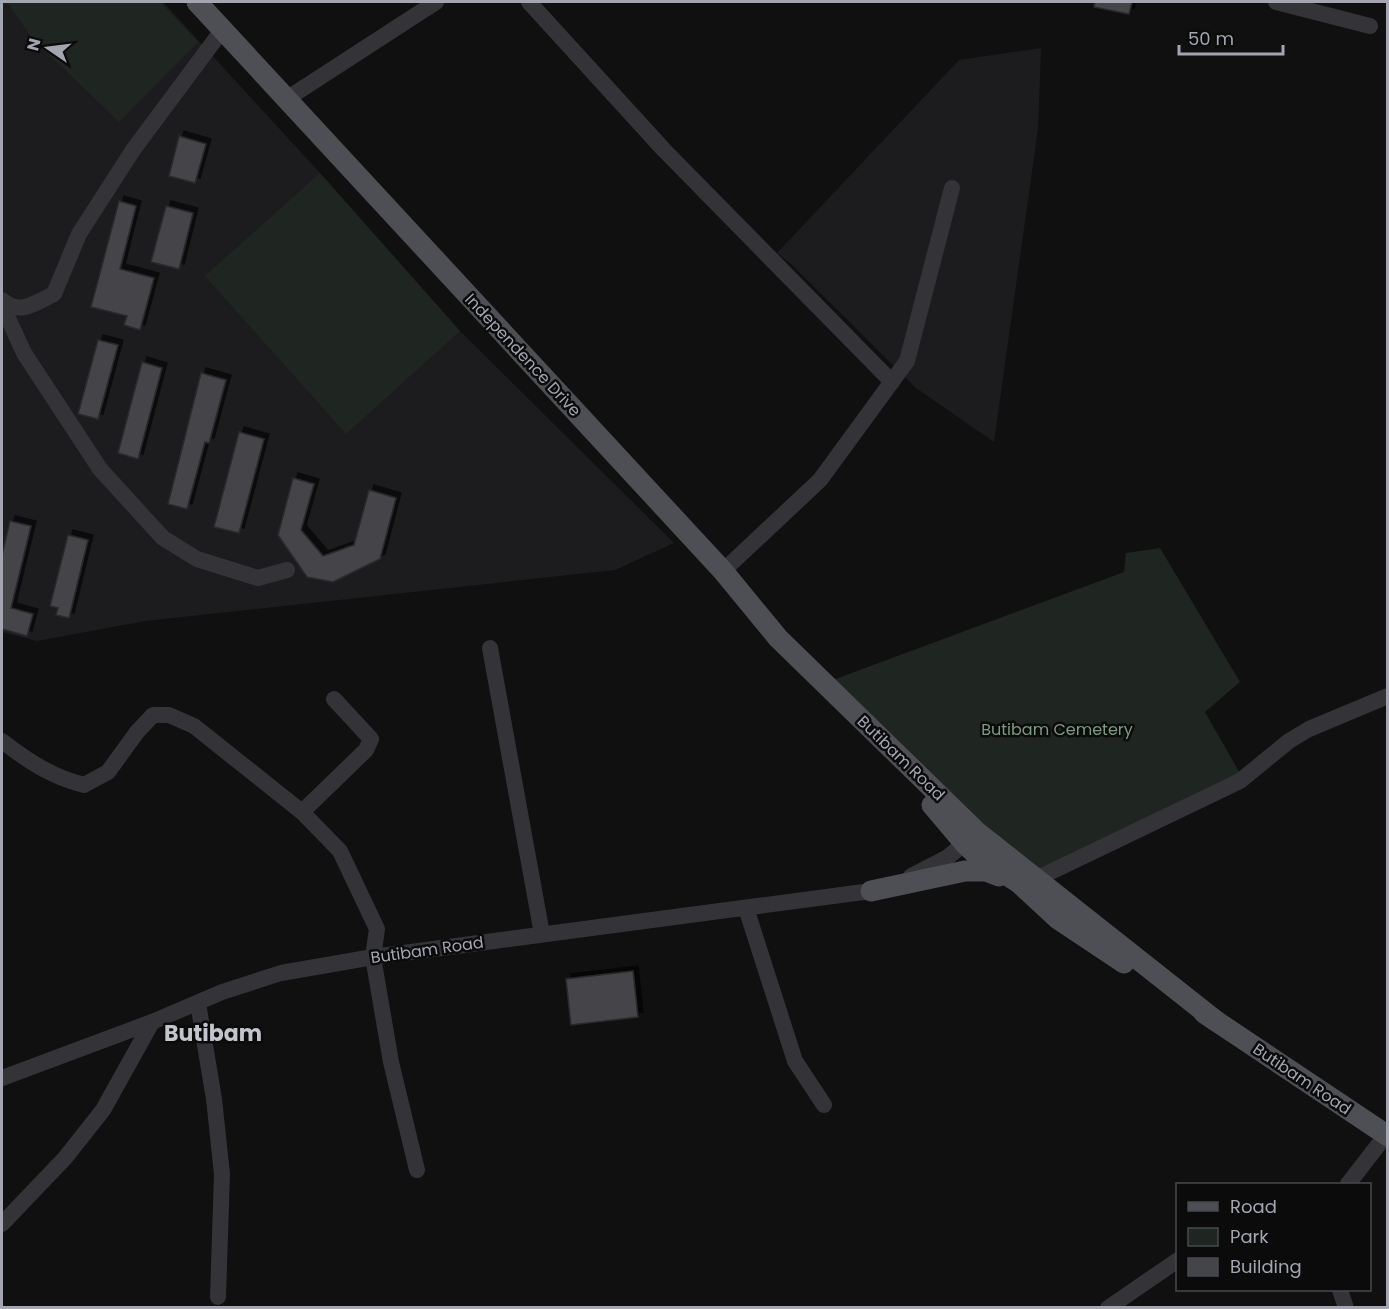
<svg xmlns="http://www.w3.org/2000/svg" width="1389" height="1309" font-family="Poppins,sans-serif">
	<defs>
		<filter id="shadow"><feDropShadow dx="5" dy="-5" stdDeviation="0" flood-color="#0009"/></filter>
	</defs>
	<rect width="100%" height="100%" fill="#101011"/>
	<g fill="#1c1c1e">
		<polygon points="2,2 163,2 320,173 460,331 674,543 615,570 145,621 37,641 2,632"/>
		<polygon points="1041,48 1038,129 994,442 916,388 791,264 777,253 959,60"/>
	</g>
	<g fill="#1f2520">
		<polygon points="7,2 160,2 198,42 119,122 32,38"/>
		<polygon points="320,173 460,331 346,434 205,276"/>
		<polygon points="1160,548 1240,682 1205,712 1241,775 1036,879 822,684 1124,572 1126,553"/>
	</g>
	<g fill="#444549" stroke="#2a2a2d" stroke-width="1.5" filter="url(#shadow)">
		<polygon points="1095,2 1132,2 1129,14 1094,7"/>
		<polygon points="179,136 206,144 195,183 169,176"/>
		<polygon points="119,201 136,206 120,269 154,278 140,330 124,325 127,316 91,307"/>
		<polygon points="166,206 193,213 179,269 151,262"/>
		<polygon points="98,340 118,345 98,419 78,414"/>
		<polygon points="142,362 162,368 138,459 118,453"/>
		<polygon points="201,373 226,380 209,443 205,442 187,509 168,504"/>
		<polygon points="239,432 264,439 239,533 214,527"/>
		<polygon points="293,478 314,484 301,530 323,556 354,545 369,490 396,498 380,559 333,582 307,577 278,535"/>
		<polygon points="10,521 31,526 11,608 33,614 27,636 2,629 2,555"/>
		<polygon points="68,535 88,540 69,618 56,615 58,608 50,606"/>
		<polygon points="633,971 638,1017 571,1025 566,979"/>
	</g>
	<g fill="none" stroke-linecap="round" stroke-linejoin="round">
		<g stroke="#343438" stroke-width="16">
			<polyline points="529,2 664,150 892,382"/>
			<polyline points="1276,2 1370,26"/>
			<polyline points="288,98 436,2"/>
			<path d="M2,300c18,16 33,3 52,-6l25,-60 54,-84 90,-121"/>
			<polyline points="2,305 24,353 100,469 163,538 197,559 258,578 287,570"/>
			<polyline points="723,571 820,480 907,361 952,188"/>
			<polyline points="490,648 542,934"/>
			<path d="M2,741c26,20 50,36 82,44l24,-13 29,-40 16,-17h16l25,11 108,86 38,39 37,78 -4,28 18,105 26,108"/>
			<polyline points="302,812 366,750 371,739 334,699"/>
			<polyline points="911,876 948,857 972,837"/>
			<polyline points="1036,879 1240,781 1289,741 1309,729 1388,696"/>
			<polyline points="746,908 795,1061 824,1105"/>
			<polyline points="198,1003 214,1099 222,1174 218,1297"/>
			<polyline points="2,1078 152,1022 222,992 281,973 373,957 871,891 881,888"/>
			<polyline points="1348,1184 1386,1135"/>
			<polyline points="2,1224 65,1158 103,1110 152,1022"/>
			<polyline points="1340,1290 1346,1308"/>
			<polyline points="1108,1308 1178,1260"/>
		</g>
		<g stroke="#4e4f54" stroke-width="21">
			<polyline points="197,2 723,571 778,638 977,832 1216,1021"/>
			<polyline points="932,805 965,844 980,858 1019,883 1058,919 1124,963"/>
			<polyline points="871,891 965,871 986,871 999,876"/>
			<polyline points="1204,1013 1388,1136"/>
		</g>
	</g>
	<g text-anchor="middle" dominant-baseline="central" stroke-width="5" stroke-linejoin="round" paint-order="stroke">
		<g font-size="16" fill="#a3a6b1" stroke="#0b0b0c">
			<text transform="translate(523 355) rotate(47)">Independence Drive</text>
			<text transform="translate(901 758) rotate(44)">Butibam Road</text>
			<text transform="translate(427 950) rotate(-8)">Butibam Road</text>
			<text transform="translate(1302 1079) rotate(34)">Butibam Road</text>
		</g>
		<g font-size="16" fill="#7c9a80" stroke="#0b0b0c">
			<text x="1057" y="729">Butibam Cemetery</text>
		</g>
		<g font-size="22" font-weight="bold" fill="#c3c5cd" stroke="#0b0b0c">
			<text x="213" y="1033">Butibam</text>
		</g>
	</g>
	<rect width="1389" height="1309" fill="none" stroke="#a3a6b1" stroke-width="6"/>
	<rect x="1176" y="1183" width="195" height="108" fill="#0b0b0c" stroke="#48494e" stroke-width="1.5"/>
	<rect x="1188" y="1202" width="30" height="9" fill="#4e4f54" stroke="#48494e" stroke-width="1.5"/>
	<text x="1230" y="1213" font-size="18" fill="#a3a6b1">Road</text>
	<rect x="1188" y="1228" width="30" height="18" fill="#1f2520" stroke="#48494e" stroke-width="1.5"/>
	<text x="1230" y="1243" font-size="18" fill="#a3a6b1">Park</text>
	<rect x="1188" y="1258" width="30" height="18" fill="#444549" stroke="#48494e" stroke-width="1.5"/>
	<text x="1230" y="1273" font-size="18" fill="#a3a6b1">Building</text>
	<g transform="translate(48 48) rotate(284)" stroke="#0b0b0c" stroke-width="4.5" paint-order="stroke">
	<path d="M0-4.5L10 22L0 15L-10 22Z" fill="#a3a6b1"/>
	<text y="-9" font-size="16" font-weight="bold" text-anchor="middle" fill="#a3a6b1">N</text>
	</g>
	<path d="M1179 45v9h104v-9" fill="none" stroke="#a3a6b1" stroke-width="3"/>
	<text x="1188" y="45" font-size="18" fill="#a3a6b1" stroke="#0b0b0c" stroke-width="4.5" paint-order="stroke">50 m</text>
</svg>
